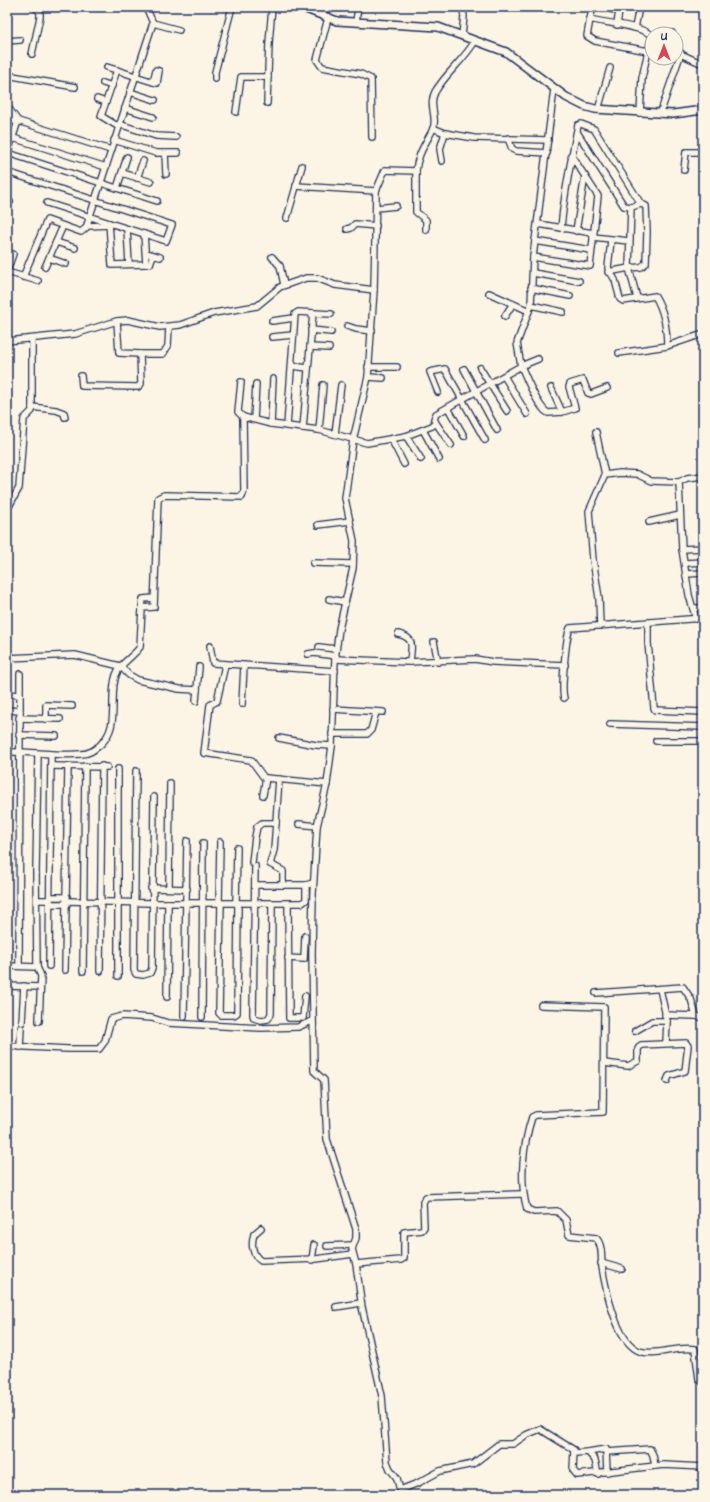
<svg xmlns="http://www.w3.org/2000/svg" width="710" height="1502" font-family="'Architects Daughter',sans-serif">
	<rect width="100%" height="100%" fill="#fcf5e5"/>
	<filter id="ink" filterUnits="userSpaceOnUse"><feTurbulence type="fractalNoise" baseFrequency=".025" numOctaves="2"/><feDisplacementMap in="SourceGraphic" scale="8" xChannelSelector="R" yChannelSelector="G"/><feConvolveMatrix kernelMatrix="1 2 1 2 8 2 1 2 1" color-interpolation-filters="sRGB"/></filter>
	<g filter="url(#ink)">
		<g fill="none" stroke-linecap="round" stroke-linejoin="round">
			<g stroke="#1b2f5e" stroke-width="8">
				<g id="minor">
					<polyline points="7,7 8,7"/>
					<polyline points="146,7 153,23 179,30"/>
					<polyline points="462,7 464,16 462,36"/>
					<polyline points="602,7 619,11 617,25"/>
					<polyline points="328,18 317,60 322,67 361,74 371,79 372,137"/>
					<polyline points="590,19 593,7"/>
					<polyline points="356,22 358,7"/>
					<polyline points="635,28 639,7"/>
					<polyline points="672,34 672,33"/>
					<path d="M652,36c-8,-10 -48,-13 -62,-17l-3,17 8,5 53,10 4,-14"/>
					<polyline points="7,41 20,40"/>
					<polyline points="676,52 703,64"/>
					<polyline points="32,54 40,17 40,12 35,7"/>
					<path d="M107,67c16,5 33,11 50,16l2,-12 -3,-1 -3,12"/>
					<polyline points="117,70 101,116 119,127"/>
					<polyline points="7,75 75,87"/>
					<polyline points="215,79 215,72 232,7"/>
					<polyline points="103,83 112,86"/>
					<polyline points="130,92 155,100"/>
					<polyline points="97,99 106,102"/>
					<polyline points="267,103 269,43 272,7"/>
					<polyline points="7,106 18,121 7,155"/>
					<polyline points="125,108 153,117"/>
					<polyline points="598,110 610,68"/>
					<polyline points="236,112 241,77 268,77"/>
					<polyline points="640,113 642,78 648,51"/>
					<polyline points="660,114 681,53"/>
					<polyline points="7,121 18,121 111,150"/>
					<polyline points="119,124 156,136 176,137"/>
					<polyline points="433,128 445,133 474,138 548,140"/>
					<polyline points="577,132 624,206 631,207 641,204 646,206 647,232 646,263 641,267 629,268 631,207"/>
					<polyline points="7,138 13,138 106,167"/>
					<polyline points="508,138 512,149 516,151 547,153"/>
					<polyline points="114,140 156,153 178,153"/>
					<polyline points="8,153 157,201"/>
					<polyline points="165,153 166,174"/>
					<polyline points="442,161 440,149 445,133"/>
					<polyline points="684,170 686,152 703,152"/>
					<polyline points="416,171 416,212 426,220 426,230"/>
					<polyline points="7,172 172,225 166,241 47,203"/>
					<polyline points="122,173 151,182"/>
					<polyline points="137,178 143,161"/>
					<polyline points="296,186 376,191"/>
					<polyline points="117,188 127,157"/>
					<polyline points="7,200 10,202"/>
					<polyline points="376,208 396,206"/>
					<polyline points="287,218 302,166"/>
					<polyline points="109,223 112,265 146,264 144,234"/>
					<polyline points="538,224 593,233"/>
					<polyline points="87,226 110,225"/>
					<path d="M561,228c3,-35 10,-68 17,-103l3,-1 13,5 47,75"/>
					<polyline points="127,229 129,264"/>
					<polyline points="347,229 351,228 355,224 376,226"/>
					<polyline points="576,231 585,176"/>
					<polyline points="593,237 629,241"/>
					<path d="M611,240l-3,28 7,12 5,19 3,2 32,-5c9,15 12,32 12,50"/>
					<polyline points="535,241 591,250"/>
					<polyline points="56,242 75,248"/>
					<polyline points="146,253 160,257"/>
					<polyline points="272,257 280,266 284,285"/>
					<polyline points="533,257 590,266 598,196 571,155"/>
					<polyline points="49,258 66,264"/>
					<polyline points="146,264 150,264 153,255"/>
					<polyline points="45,267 63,226"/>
					<polyline points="7,271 13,254"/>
					<polyline points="7,272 38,281"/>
					<polyline points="608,272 629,268 637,298"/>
					<polyline points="533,273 579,281"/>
					<polyline points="23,277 47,220 81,232 86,228 153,23"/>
					<polyline points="531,288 570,296"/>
					<polyline points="489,293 529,311"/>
					<polyline points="531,305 563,312"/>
					<polyline points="505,316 512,305"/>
					<polyline points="117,321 119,353 140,354"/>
					<polyline points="272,321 294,318"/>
					<polyline points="347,326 356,329 372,331"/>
					<polyline points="311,330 331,332"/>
					<polyline points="272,337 293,335"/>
					<polyline points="7,341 75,334 117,321 128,320 160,327 180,325 214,313 257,306 280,287 306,278 317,278 335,285 374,290"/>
					<polyline points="310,347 329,348"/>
					<polyline points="619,353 667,346 703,334"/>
					<path d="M538,359l-17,7c5,11 17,42 27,47l14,-1 13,-4 -6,-21 1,-3 13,-4 5,13 3,1 16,-6"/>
					<polyline points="292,366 308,368"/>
					<polyline points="368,367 397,367"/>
					<polyline points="480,368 507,411"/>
					<polyline points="464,369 497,430"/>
					<polyline points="81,376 82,386 138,387 141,384 140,354 163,354 168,346 169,327"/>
					<polyline points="504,376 527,414"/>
					<polyline points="368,377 383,378"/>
					<polyline points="241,382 238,412 243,417"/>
					<polyline points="551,388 562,412"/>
					<polyline points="438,392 430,372 445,369 485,440"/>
					<polyline points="32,407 56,410 64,413 65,417"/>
					<polyline points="448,408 464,436"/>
					<polyline points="254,419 256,384"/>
					<polyline points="436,423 451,445"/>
					<polyline points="271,424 273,379"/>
					<polyline points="287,426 295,314 298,312 331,314"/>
					<polyline points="303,428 313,313"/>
					<polyline points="319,430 323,385"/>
					<polyline points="423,430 439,459"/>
					<polyline points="596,432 605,475"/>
					<polyline points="335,434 341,385"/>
					<polyline points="406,436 421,459"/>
					<polyline points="391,439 404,464"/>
					<polyline points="7,510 19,488 24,419 32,411 32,339"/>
					<polyline points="649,522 680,515"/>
					<polyline points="318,525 350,521"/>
					<polyline points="682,549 703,548"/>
					<polyline points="313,563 353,564"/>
					<polyline points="685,563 703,562"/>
					<polyline points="686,574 703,573"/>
					<polyline points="329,599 345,602"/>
					<polyline points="142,608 143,599 154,598"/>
					<polyline points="693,608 703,608"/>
					<polyline points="696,619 689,595 682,549 679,482 687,478 703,476"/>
					<polyline points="648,623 648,643 654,708 655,710 703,712"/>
					<polyline points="600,626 599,598 593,560 589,511 605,475 620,473 637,474 651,481 679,482"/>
					<path d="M398,634c18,4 13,13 12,28"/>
					<polyline points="434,642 438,662"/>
					<polyline points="210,646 213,663 335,671"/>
					<polyline points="319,647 336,649"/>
					<polyline points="308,654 314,653 336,656"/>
					<polyline points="7,658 75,655 120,666 129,675 138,680 179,689 197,690"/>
					<polyline points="335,659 408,662 475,659 493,662 565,665"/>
					<polyline points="225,665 217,701 210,705 204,753 251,760 265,779"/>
					<polyline points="7,694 20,695"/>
					<path d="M564,698c-3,-9 2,-61 6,-70l133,-10"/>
					<polyline points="196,701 199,667"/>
					<polyline points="242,704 244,666"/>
					<polyline points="333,709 383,712"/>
					<polyline points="7,710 20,711 19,966"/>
					<polyline points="20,711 20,674"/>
					<polyline points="19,718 60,719"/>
					<polyline points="46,719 46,705 72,706"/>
					<polyline points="610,724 703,727"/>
					<polyline points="332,734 367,734 371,730 376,712"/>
					<polyline points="19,735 56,736"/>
					<polyline points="279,738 316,745 332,746"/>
					<polyline points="656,741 703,741"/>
					<path d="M7,752c24,-1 49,4 74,2 8,0 13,-4 19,-9 21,-19 8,-46 16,-70 4,-12 16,-17 24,-28l2,-39 12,-1 4,-109 6,-3 78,2 2,-6 -1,-74 28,7 48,6 48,13 39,-7 26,-10 4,-3 -2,-4 2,-5 85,-48 -4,-23 14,-38 2,-48 21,-168"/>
					<polyline points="38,754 36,871 37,967 41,976 39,1021"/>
					<polyline points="51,766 107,767"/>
					<polyline points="136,771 134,970 136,974 143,975 150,973 152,968 154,797"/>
					<polyline points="279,779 274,850 270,864 283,871 283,885"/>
					<polyline points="263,795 266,778 327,784"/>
					<polyline points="299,824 317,826"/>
					<polyline points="252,862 255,837 257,827 262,823 276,823"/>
					<polyline points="255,866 253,1015 254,1018 261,1020 268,1019 271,1014 272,904"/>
					<polyline points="255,885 306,885"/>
					<polyline points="151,888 187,889"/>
					<polyline points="169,888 170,783"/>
					<polyline points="50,897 67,897"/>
					<polyline points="37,900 50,900"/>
					<polyline points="67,901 151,903 302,903 306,900 306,885 313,883"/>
					<polyline points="219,903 220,842"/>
					<polyline points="221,903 219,1013 221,1015 234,1015 237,1013 238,903"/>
					<polyline points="236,903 237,848"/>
					<polyline points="50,904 67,904"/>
					<polyline points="288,904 289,1018 303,1018 305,996"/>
					<polyline points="288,958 304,959 305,936"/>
					<polyline points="7,966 37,967"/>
					<polyline points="49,966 51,756"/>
					<polyline points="65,970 68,766"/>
					<polyline points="83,971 85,766"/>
					<polyline points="100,971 102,766"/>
					<polyline points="118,976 118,769"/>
					<polyline points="7,986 40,987"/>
					<polyline points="660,989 667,1021 666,1043"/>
					<polyline points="596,993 683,987 691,999 696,1016"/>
					<polyline points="167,997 168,903"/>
					<path d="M541,1005l63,2 -1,105 -67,3 -4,2c-9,28 -13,64 -5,92l7,3 23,-1 9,9 3,15 27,3c7,7 5,20 6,29 4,23 15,80 41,85 17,3 35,-6 52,-3l4,30 4,3"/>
					<polyline points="665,1015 696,1016 703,1018"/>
					<polyline points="184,1016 187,841"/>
					<polyline points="202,1017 203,843"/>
					<polyline points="22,1022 24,986"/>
					<polyline points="635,1031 652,1021 667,1021"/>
					<polyline points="7,1046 68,1049 99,1049 105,1041 111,1019 122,1016 152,1018 168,1023 261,1028 298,1027 312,1021"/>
					<polyline points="20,1047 21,1028"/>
					<polyline points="604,1063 628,1066 638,1061 638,1049 641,1045 686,1043 688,1046 685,1071 669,1076 667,1081"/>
					<path d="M261,1228l-7,6c-3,10 -2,21 7,27l55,-2 37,-5"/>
					<polyline points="327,1246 352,1245"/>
					<polyline points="312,1260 314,1245"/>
					<polyline points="601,1263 622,1269"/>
					<polyline points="356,1264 401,1260 404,1258 404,1232 422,1230 424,1227 423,1202 426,1197 522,1194"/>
					<polyline points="336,1307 361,1303"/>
					<polyline points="588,1452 606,1449 607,1472"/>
					<polyline points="607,1452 650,1449 653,1455 655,1466"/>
					<polyline points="575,1453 588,1452 595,1460 598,1474"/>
					<polyline points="400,1490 418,1483 440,1471 473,1464 499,1444 513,1444 526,1435 540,1429 574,1450 573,1470 577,1475 664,1465 703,1467"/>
					<path d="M401,1495l-4,-17 -7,-9 -3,-7 -5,-66 -20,-89 -6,-43 -4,-15 4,-11v-9l-29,-90 -3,-59 -10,-9 -2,-117 1,-60 4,-68 10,-42 5,-38 3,-87 4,-30 14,-61 1,-27 -9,-43 8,-58 15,-63 6,-87 2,-99 9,-21 31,1c1,-16 10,-28 17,-42 5,-11 -5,-24 2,-37 11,-19 29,-32 40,-51"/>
				</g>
			</g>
			<g stroke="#1b2f5e" stroke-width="10">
				<polyline id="tertiary" points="301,7 337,21 438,27 506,52 566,97 584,106 595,109 673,114 703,110"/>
			</g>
			<use href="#minor" stroke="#fcf5e5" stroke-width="5.5"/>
			<use href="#tertiary" stroke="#fcf5e5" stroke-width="7"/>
		</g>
	</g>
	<rect width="710" height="1502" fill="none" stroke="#fcf5e5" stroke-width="24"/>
	<rect x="12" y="12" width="686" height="1478" fill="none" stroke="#1b2f5e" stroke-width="1.5" filter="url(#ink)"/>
	<g transform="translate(664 46)"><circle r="19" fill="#fcf5e5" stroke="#a2a6af"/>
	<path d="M0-3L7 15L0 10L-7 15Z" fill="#d1495b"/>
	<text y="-6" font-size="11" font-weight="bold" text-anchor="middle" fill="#1b2f5e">U</text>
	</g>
</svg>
